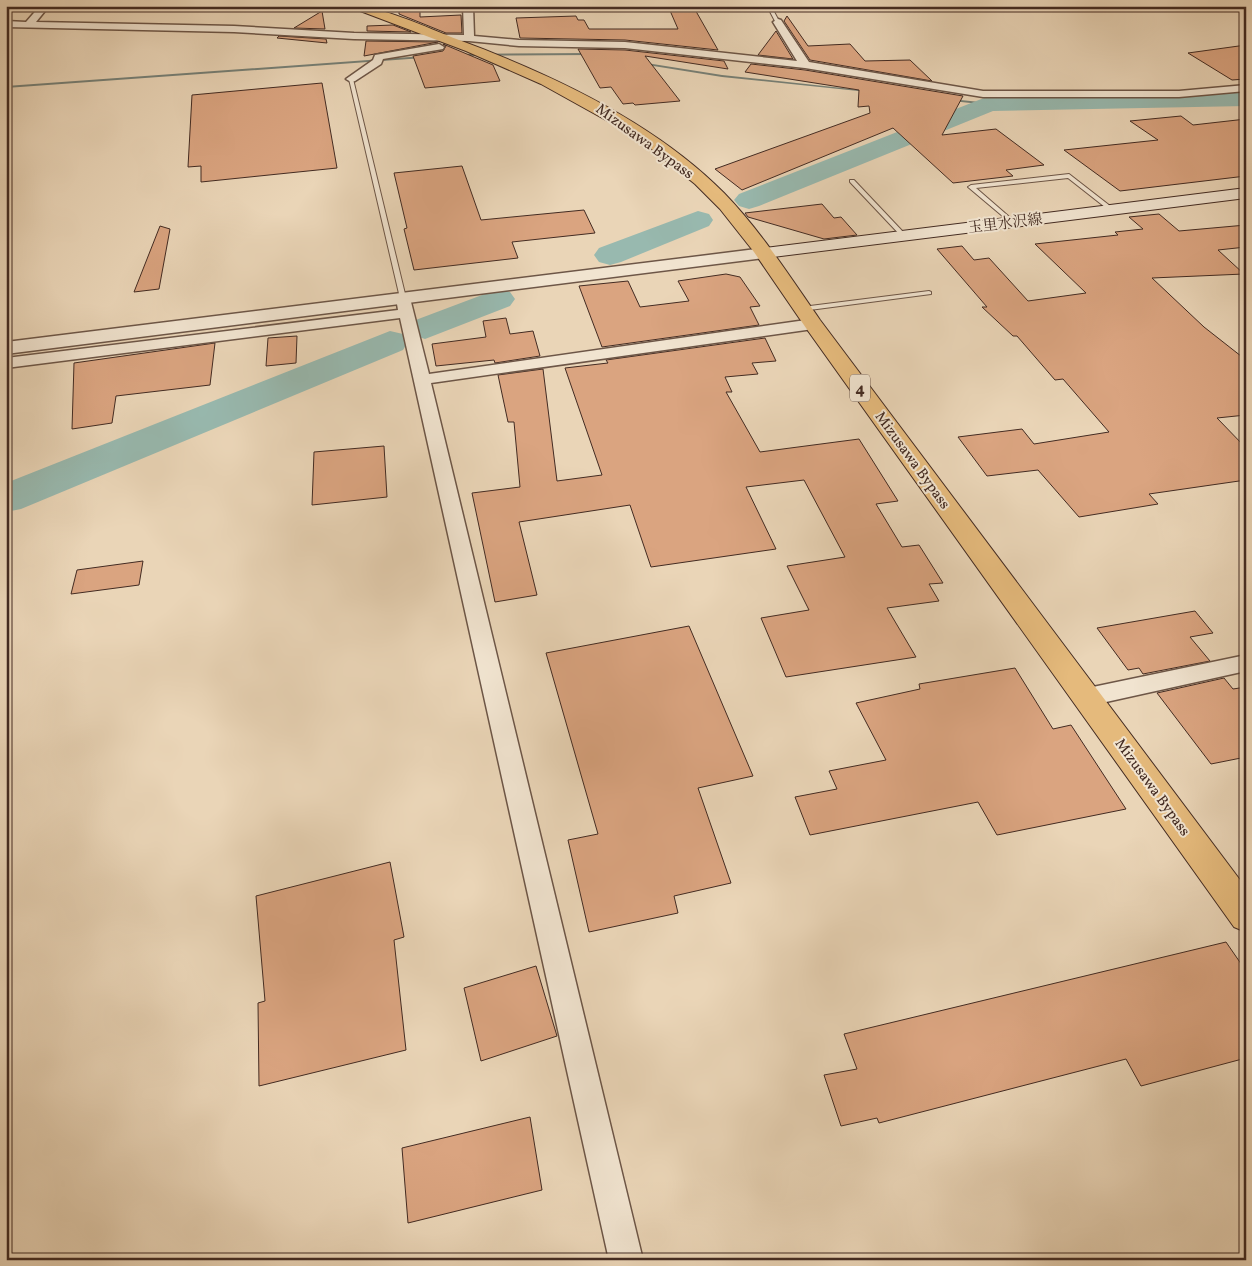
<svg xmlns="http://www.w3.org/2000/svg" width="1252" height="1266" viewBox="0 0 1252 1266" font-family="Vollkorn,'Noto Serif JP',serif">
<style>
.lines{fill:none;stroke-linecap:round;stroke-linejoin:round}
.stream{fill:#768077;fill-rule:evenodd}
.river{fill:#98b9af;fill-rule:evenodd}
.building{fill:#daa480;stroke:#432b22}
.service-casing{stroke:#6d5647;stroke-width:2}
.minor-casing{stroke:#6d5647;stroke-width:3}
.tertiary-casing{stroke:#6d5647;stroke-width:3}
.secondary-casing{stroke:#432b22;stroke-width:2}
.trunk-casing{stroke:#432b22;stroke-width:2}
.service{fill:#f1e4d0;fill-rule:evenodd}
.minor{fill:#f1e4d0;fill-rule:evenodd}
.tertiary{fill:#f1e4d0;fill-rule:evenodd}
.secondary{fill:#f1e4d0;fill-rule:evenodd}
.trunk{fill:#e5ba7c;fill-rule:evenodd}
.labels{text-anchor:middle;stroke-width:4;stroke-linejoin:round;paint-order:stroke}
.far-street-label{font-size:15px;fill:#432b22;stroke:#f1e4d0}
.shield{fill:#f1e4d0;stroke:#776256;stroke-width:1}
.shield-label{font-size:16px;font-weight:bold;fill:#432b22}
</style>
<rect width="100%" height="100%" fill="#ead5b7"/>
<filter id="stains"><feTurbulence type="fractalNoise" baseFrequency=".004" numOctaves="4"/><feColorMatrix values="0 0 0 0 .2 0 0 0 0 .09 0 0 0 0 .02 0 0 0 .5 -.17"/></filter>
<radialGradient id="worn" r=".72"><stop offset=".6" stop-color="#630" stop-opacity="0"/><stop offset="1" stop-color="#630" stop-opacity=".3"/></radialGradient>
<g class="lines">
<!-- stream -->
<path class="stream" d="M591,53l1,2 -135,1 -2,-1 2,-1z
M424,56l-1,2 -417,30v-2z
M640,62l82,13 148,16 -2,1 -146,-15 -81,-13z
M951,99l38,4 2,1 -2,1 -37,-4z"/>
<!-- river -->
<path class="river" d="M1246,91v15l-253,5 -234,95 -10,3 -10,-3 -5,-6 5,-6 250,-98z
M698,211l11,3 4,6 -4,6 -88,36 -11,3 -11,-3 -5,-7 5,-7z
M498,289l12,3 5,7 -5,7 -85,33 -12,-4 -6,-7 6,-7z
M390,331l13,3 5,8 -5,8 -382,159 -15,3v-29z"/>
</g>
<!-- building -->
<path class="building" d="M399,6h21v11l41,-2 1,18h-16l-47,-19z
M668,6h25l25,44 -93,-10 -105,-2 -4,-20 60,-2 2,4h6l5,9h89z
M322,11l3,18 -31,-1z
M787,16l21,30 42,-2 15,17 45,-1 22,21 -122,-21 -26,-39z
M393,25l18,7 -44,-1v-5z
M776,31l17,28 -35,-4z
M279,36l47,3 1,4 -50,-5z
M366,41l72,1 -74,14z
M443,44l50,21 7,16 -75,7 -12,-32 30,-5 3,-5z
M1246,45v34l-14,1 -44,-27z
M578,49l47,1 99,11 4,8 -83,-13 35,45 -45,4 -2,-2 -10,1 -12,-17 -11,1z
M751,64l54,6 158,26 -21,39 54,-6 48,36 -38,5 7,6 -60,7 -60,-55 -151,62 -27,-21 155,-56 -1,-7 -11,1 1,-17 -114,-18z
M322,83l15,85 -136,14v-16l-13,1 4,-72z
M1181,116l12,9 53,-6v57l-126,15 -56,-41 94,-10 -28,-19z
M462,166l19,54 103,-10 11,23 -83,9 6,16 -104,12 -10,-41 3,-1 -13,-55z
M822,204l12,14 7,-1 16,18 -33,4 -76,-22 -3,-4z
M1159,214l20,17 67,-6v22l-28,3 26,24 -92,4 52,49 42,33v55l-29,3 29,30v32l-97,14 9,10 -79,13 -41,-47 -51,6 -29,-39 64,-8 12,15 75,-12 -46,-53 -8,1 -38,-44h-4l-31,-29h5l-50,-58 25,-3 12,14 15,-2 39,43 58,-8 -51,-49 83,-9 -3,-3 28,-3 -14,-12z
M160,226l10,3 -11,60 -25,3z
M726,274l14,3 20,29 -10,1 9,18 -157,22 -23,-61 49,-5 12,26 49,-6 -11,-20z
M506,318l4,16 23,-3 7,25 -45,7 -1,-3 -58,6 -4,-22 54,-7 -3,-16z
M297,336l-1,27 -30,3 2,-28z
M765,338l11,23 -24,2 6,11 -33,3 7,15h-6l34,60 99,-13 39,62 -22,3 26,43 17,-2 24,38 -14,1 10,17 -52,7 29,49 -130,20 -25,-59 48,-8 -22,-44 58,-9 -41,-77 -58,7 30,62 -125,18 -21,-62 -111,17 18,73 -42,7 -23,-109 48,-6 -6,-65h-6l-10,-47 45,-6 14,112 45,-6 -37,-107 43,-5 -2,-3z
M215,343l-5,42 -94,11 -4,27 -40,6 2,-66z
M384,446l3,51 -75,8 2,-53z
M143,561l-4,24 -68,9 6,-24z
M1195,611l18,22 -23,4 20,24 -67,13 -4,-6 -11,2 -31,-42z
M689,626l64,150 -55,12 33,95 -57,13 4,17 -89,19 -21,-92 30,-6 -52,-181z
M1015,668l38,61 18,-4 55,84 -129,26 -19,-33 -168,33 -15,-38 42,-8 -8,-18 57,-11 -30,-57 64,-14 -1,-5z
M1224,678l9,11 13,-2v70l-35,7 -54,-71z
M390,862l14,75 -10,3 12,110 -147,36 -1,-83 7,-2 -9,-105z
M1226,942l20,29v87l-105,28 -15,-27 -247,64 -2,-5 -36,8 -17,-51 33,-6 -13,-35z
M536,966l21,70 -76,25 -17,-73z
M530,1117l12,73 -134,33 -6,-75z"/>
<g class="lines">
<!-- service casing -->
<g class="service-casing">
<path id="service" d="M767,6h4l9,17h-4z
M351,78l2,1 53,219 -3,2 -3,-2 -51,-219z
M1069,174l45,35v2h-4l-42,-33 -92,10 38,33 1,1 -3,2 -44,-37 3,-2z
M850,180h4l52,55v2h-4l-52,-55z
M929,291l2,1v2l-129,17 -4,-2 4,-2z"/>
</g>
<!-- minor casing -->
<g class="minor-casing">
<path id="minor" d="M40,6h9l-13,16 198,4 120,7 110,2 -1,-29h10l1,30 45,4 106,2 172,19 -24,-39 5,-3 3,1 28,42 174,29h196l67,-6v6l-67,6h-196l-178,-29 -180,-20 -106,-2 -50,-5 -115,-2 -120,-7 -228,-5v-6l20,1z
M439,44l5,3 -1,2 -60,10 -2,5 -26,17 -4,1 -5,-3 27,-19 2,-5z
M403,294l7,4 19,76 384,-55 8,5 -8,5 -382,54 212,877h-34l-209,-942 -394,50v-10l392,-48 -2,-12z
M1246,655v16l-158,35 -8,-3 -3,-6 3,-6 8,-3z"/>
</g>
<!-- tertiary casing -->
<g class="tertiary-casing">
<path id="tertiary" d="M765,248l6,1 3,4 -3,4 -765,97v-12z"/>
</g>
<!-- secondary casing -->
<g class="secondary-casing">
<path id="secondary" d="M1246,188v10l-481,60 -6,-1 -3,-4 3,-4 6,-1z"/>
</g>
<!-- trunk casing -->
<g class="trunk-casing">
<path id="trunk" d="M347,6c38,0 77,21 112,34 92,34 195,82 265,153 37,38 66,84 96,127l426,568v44l-12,-5 -428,-599 -52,-76 -34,-43 -25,-25 -46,-37 -36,-23 -72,-40 -75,-33z"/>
</g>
<!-- service -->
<use href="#service" class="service"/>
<!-- minor -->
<use href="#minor" class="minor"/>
<!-- tertiary -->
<use href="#tertiary" class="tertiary"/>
<!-- secondary -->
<use href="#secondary" class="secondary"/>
<!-- trunk -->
<use href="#trunk" class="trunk"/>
</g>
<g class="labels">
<!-- far-street labels -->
<g class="far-street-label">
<text transform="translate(645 141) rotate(36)" y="5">Mizusawa Bypass</text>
<text transform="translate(1005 223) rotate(-7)" y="5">玉里水沢線</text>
<text transform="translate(913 460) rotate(54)" y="5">Mizusawa Bypass</text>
<text transform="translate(1153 787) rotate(54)" y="5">Mizusawa Bypass</text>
</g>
<!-- shield labels -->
<rect class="shield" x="850" y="374.5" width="20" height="27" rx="4"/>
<g class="shield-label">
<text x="860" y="394">4</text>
</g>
</g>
<!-- margin -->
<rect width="1252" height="1266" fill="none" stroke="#ead5b7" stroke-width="25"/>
<rect x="8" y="8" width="1237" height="1251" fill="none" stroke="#432b22" stroke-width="2.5"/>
<rect x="12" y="12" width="1227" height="1241" fill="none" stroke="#432b22"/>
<rect width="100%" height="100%" filter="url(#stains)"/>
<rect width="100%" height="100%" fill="url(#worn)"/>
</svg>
